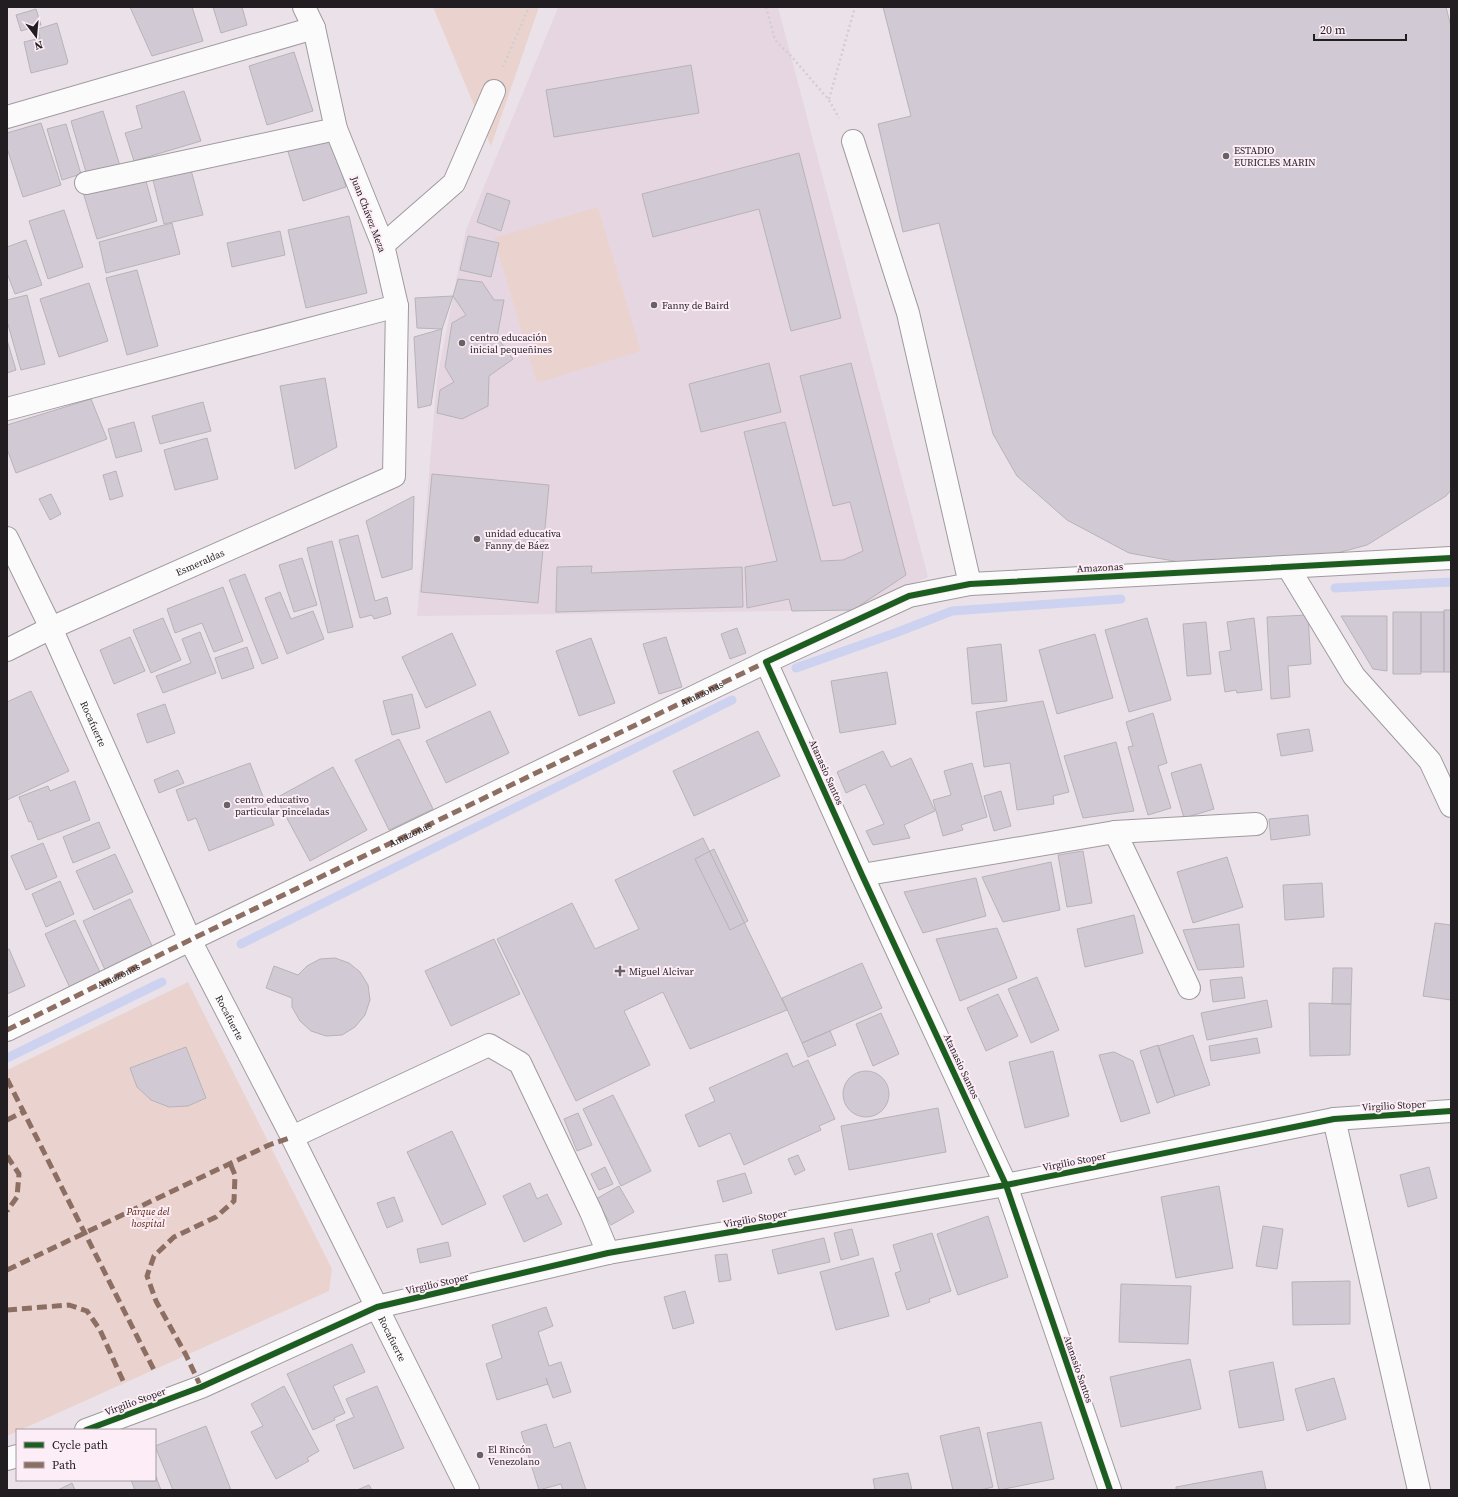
<svg xmlns="http://www.w3.org/2000/svg" width="1458" height="1497" viewBox="0 0 1458 1497" font-family="'Source Serif 4',serif">
<style>
.built{fill:#e6d6e1}
.green{fill:#ead3ce}
.lines{fill:none;stroke-linecap:round;stroke-linejoin:round}
.stream{stroke:#ccd2f0;stroke-width:9}
.building{fill:#d1cad4;stroke:#b7b3b8}
.minor-casing{stroke:#a09a9f;stroke-width:24}
.path{stroke:#d1ced0;stroke-width:2.5;stroke-dasharray:2 3;stroke-linecap:butt}
.minor{stroke:#fcfbfc;stroke-width:22}
.quiet{stroke:#8d6e63;stroke-width:5;stroke-dasharray:10 5;stroke-linecap:butt}
.cycleway-casing{stroke:#fcedf6;stroke-width:8}
.cycleway{stroke:#1b5e20;stroke-width:6}
.poi-dot{fill:#686266;stroke:#fcedf6;stroke-width:1.5}
.labels{text-anchor:middle;stroke-width:4;stroke-linejoin:round;paint-order:stroke}
.poi-label{font-size:10px;fill:#221d20;stroke:#fcedf6;text-anchor:start}
.street-label{font-size:10px;fill:#221d20;stroke:#fcedf6}
.park-label{font-size:10px;font-style:italic;fill:#5d260d;stroke:#fcedf6}
</style>
<rect width="100%" height="100%" fill="#eae2e8"/>
<!-- built -->
<path class="built" d="M579,7h199l150,570 -75,33 -436,6 20,-237 29,-149 92,-222z"/>
<!-- green -->
<path class="green" d="M433,7h106l-48,139z
M598,207l43,144 -104,32 -43,-145z
M188,982l144,287 -3,22 -322,145v-366z"/>
<g class="lines">
<!-- stream -->
<path class="stream" d="M1335,588l116,-6
M796,668l102,-36 54,-21 169,-12
M241,944l491,-244
M7,1058l155,-76"/>
</g>
<!-- building -->
<path class="building" d="M130,7h62l11,34 -51,15z
M213,7h29l5,18 -26,8z
M883,7h563l5,20v463l-5,6 -79,49 -60,16 -128,1 -50,-9 -62,-33 -50,-44 -24,-42 -54,-211 -36,9 -25,-108 33,-8z
M36,9l5,16 -20,6 -5,-16z
M57,23l11,39 -1,1v1l-36,9 -7,-31 16,-4 -2,-9z
M294,52l19,59 -46,14 -18,-59z
M691,65l8,48 -145,24 -8,-47z
M184,91l17,50 -67,20 -9,-28 17,-5 -6,-22z
M103,111l18,58 -33,10 -17,-58z
M41,123l20,62 -38,12 -16,-49v-15z
M66,124l15,50 -19,6 -15,-51z
M329,132l17,55 -43,14 -17,-56z
M799,153l42,165 -50,13 -32,-122 -106,28 -11,-43z
M191,170l12,45 -39,9 -11,-44z
M144,174l13,47 -60,18 -14,-47z
M487,193l23,8 -9,30 -24,-9z
M64,210l19,57 -35,12 -19,-58z
M349,216l18,77 -61,15 -18,-78z
M172,223l8,31 -74,19 -7,-31z
M280,231l5,24 -53,12 -5,-24z
M468,236l31,7 -8,34 -31,-7z
M26,240l16,45 -27,9 -8,-21v-26z
M137,270l21,76 -31,9 -21,-77z
M458,279l24,3 12,18h10l-7,37 16,22 -24,17 -1,30 -26,13 -25,-6 3,-23 14,-8 -9,-15 7,-44 14,-8 -13,-19z
M89,283l19,58 -49,16 -19,-58z
M27,295l18,69 -24,6 -14,-49v-21z
M453,296l-11,33 -25,-1 -2,-30z
M442,329l-11,76 -13,3 -4,-71z
M7,340l9,30 -9,3z
M769,363l12,49 -80,20 -12,-48z
M851,363l55,212 -53,35 -61,1 -3,-12 -42,9 -2,-41 32,-6 -33,-129 41,-10 36,139 22,-1 20,-9 -13,-49 -17,4 -33,-130z
M325,378l12,69 -42,22 -15,-83z
M91,399l16,40 -91,34 -9,-24v-24z
M203,402l8,29 -51,13 -8,-28z
M134,422l8,29 -26,7 -8,-29z
M207,438l11,41 -43,11 -11,-40z
M116,471l7,25 -13,4 -7,-25z
M432,474l117,11 -11,118 -117,-11z
M51,494l10,20 -11,6 -11,-21z
M414,496l-2,73 -30,9 -16,-57z
M358,535l17,66 12,-4 4,17 -17,5 -2,-4 -12,3 -21,-78z
M332,541l21,86 -25,6 -21,-85z
M302,558l15,47 -23,7 -15,-47z
M592,566l-1,7 151,-6 1,40 -187,5 1,-45z
M245,574l33,84 -16,6 -33,-84z
M223,587l20,54 -29,11 -12,-29 -27,10 -8,-24z
M280,592l11,27 22,-8 11,28 -37,15 -22,-56z
M1444,610h7v62h-7z
M1393,612h28v62h-28z
M1421,612h23v60h-23z
M1308,615l3,49 -23,2 2,31 -19,2 -4,-82z
M1341,616h46v55l-14,-2z
M163,618l18,42 -30,13 -18,-43z
M1147,618l24,82 -42,12 -24,-82z
M1254,618l8,72 -25,3 -1,-3 -11,2 -6,-40 12,-2 -4,-28z
M1206,622l5,52 -24,2 -4,-52z
M737,628l9,25 -16,6 -9,-25z
M200,632l16,41 -53,20 -7,-17 35,-13 -9,-24z
M452,633l24,52 -50,23 -24,-51z
M1095,634l18,64 -56,16 -18,-64z
M130,637l15,34 -31,13 -14,-34z
M666,637l16,50 -23,7 -16,-50z
M591,638l24,65 -36,13 -23,-65z
M1001,644l6,57 -35,3 -5,-56z
M247,647l7,21 -32,11 -7,-21z
M887,672l9,52 -56,9 -9,-52z
M31,691l38,80 -62,29v-98z
M412,694l8,34 -28,7 -9,-34z
M1043,701l26,91 -16,4 1,8 -37,6 -7,-47 -26,4 -8,-55z
M165,704l10,29 -28,10 -10,-29z
M490,711l19,42 -63,30 -20,-42z
M1153,713l14,50 -9,3 13,42 -23,7 -20,-68 5,-1 -7,-24z
M1309,729l4,22 -32,5 -4,-22z
M758,731l22,45 -86,40 -21,-45z
M399,739l34,70 -44,21 -34,-70z
M1116,742l18,69 -51,7 -19,-62z
M883,751l8,16 20,-9 24,53 -31,14 6,13 -37,7 -7,-14 18,-7 -19,-40 -19,9 -9,-21z
M250,763l24,62 -65,26 -13,-33 -8,3 -12,-31z
M972,763l15,54 -26,8 2,5 -20,6 -10,-36 18,-5 -7,-24z
M1201,764l13,45 -30,9 -13,-45z
M333,767l34,63 -57,31 -34,-63z
M178,770l6,13 -25,10 -5,-13z
M75,781l15,39 -52,20 -7,-19 -2,1 -10,-25 29,-11 2,5z
M1001,791l10,35 -17,5 -10,-35z
M1308,815l2,20 -39,5 -2,-21z
M99,822l11,26 -37,15 -10,-26z
M703,838l84,172 -97,39 -27,-57 -39,19 26,54 -74,36 -79,-162 75,-36 23,46 44,-20 -24,-49z
M43,843l14,34 -31,13 -15,-34z
M714,849l34,72 -18,9 -35,-71z
M1083,851l9,52 -25,4 -9,-52z
M115,854l18,38 -39,18 -18,-39z
M1227,857l16,50 -50,16 -16,-51z
M1051,862l9,48 -57,12 -21,-45z
M976,878l10,38 -63,17 -19,-41z
M60,881l14,33 -28,13 -14,-33z
M1322,883l2,34 -39,3 -2,-35z
M130,899l24,51 -48,22 -23,-51z
M1134,915l9,38 -58,14 -8,-38z
M75,920l26,54 -31,14 -25,-54z
M1435,923l16,2v75l-28,-4z
M1239,924l5,43 -46,3 -15,-40z
M997,928l20,50 -57,23 -24,-62z
M494,939l26,55 -69,32 -26,-55z
M9,949l16,37 -18,8v-44z
M335,958l14,5 11,9 8,13 2,15 -5,15 -10,12 -13,8 -16,1 -15,-5 -11,-10 -8,-14v-9l-26,-10 8,-22 24,9 9,-9 13,-7z
M862,963l20,45 -80,35 -20,-45z
M1333,968h19l-1,36h-19z
M1037,977l22,53 -28,13 -23,-54z
M1242,977l3,21 -32,4 -3,-22z
M998,994l20,42 -32,15 -19,-43z
M1267,1000l5,27 -65,13 -6,-27z
M1309,1003l42,1 -1,51 -40,1z
M881,1013l18,41 -26,12 -17,-42z
M830,1031l6,14 -28,12 -6,-14z
M1193,1035l17,50 -35,11 -17,-50z
M1257,1038l3,15 -49,8 -2,-15z
M1158,1045l17,51 -18,7 -17,-52z
M186,1047l20,51 -18,8 -19,1 -18,-7 -14,-13 -7,-19z
M1053,1051l16,65 -44,12 -16,-66z
M1114,1052l19,9 17,52 -29,9 -22,-67z
M787,1053l6,14 15,-7 27,59 -16,7 2,4 -77,35 -14,-32 -31,14 -14,-32 30,-14 -6,-13z
M843 1094a23 23 0 1 1 46 0a23 23 0 1 1-46 0Z
M613,1095l38,76 -30,15 -38,-77z
M938,1108l8,44 -97,18 -8,-44z
M578,1113l14,32 -15,6 -13,-32z
M452,1131l34,73 -44,21 -35,-73z
M798,1155l7,15 -10,5 -7,-16z
M605,1167l8,17 -14,6 -8,-16z
M1429,1167l8,31 -29,9 -8,-32z
M745,1173l7,20 -29,9 -6,-21z
M530,1183l7,16 10,-5 15,30 -38,18 -21,-46z
M619,1186l15,26 -23,13 -15,-26z
M1219,1186l14,82 -57,10 -15,-81z
M394,1197l9,24 -16,7 -10,-25z
M988,1216l20,61 -50,18 -21,-61z
M1263,1226l20,3 -6,40 -21,-3z
M852,1229l7,26 -18,5 -7,-27z
M932,1233l19,58 -22,8 1,3 -23,8 -12,-37 6,-2 -8,-26z
M824,1238l6,24 -52,12 -6,-24z
M448,1242l3,14 -31,7 -3,-14z
M727,1254l4,26 -12,2 -4,-27z
M873,1258l16,58 -53,14 -16,-58z
M1350,1281v43l-57,1 -1,-43z
M1121,1284l70,2 -3,58 -69,-2z
M685,1291l9,32 -21,6 -9,-32z
M546,1307l7,19 -15,6 11,34 12,-4 10,30 -18,6 -7,-20 2,6 -51,16 -11,-36 16,-6 -10,-33z
M352,1344l13,28 -32,14 12,27 -11,5 1,2 -22,10 -26,-56z
M1190,1359l11,50 -80,18 -11,-50z
M1273,1362l11,58 -45,8 -10,-57z
M1334,1378l12,41 -39,12 -12,-42z
M284,1386l35,65 -12,7 2,3 -33,18 -25,-47 12,-6 -12,-22z
M377,1386l27,62 -50,21 -18,-44 18,-8 -8,-18z
M1041,1422l13,57 -55,11 -12,-57z
M546,1424l8,24 16,-6 16,48h-23l-2,-6 -22,6 -18,-58z
M206,1426l25,64h-58l-18,-44z
M979,1427l14,60 -13,3h-27l-13,-54z
M1262,1471l4,19h-90v-3z
M908,1473l4,17h-37l-2,-11z
M155,1474l6,16h-26l-4,-10h24z
M72,1483l3,7h-17z
M369,1485l3,5h-15z"/>
<g class="lines">
<!-- minor casing -->
<g class="minor-casing">
<g id="minor">
<path d="M7,117l307,-89"/>
<path d="M853,141l55,172 62,271"/>
<path d="M86,183l250,-54"/>
<path d="M383,245l71,-62 40,-92"/>
<path d="M7,409l390,-103"/>
<path id="s1" d="M7,538l44,90 139,312 102,197 176,353"/>
<path d="M1288,567l66,109 76,85 21,45"/>
<path id="s2" d="M7,650l44,-22 343,-152 3,-170 -14,-61 -47,-116 -22,-101 -10,-21"/>
<path d="M766,662l96,213 144,310 104,305"/>
<path d="M1115,832l74,156"/>
<path d="M862,875l253,-43 141,-8"/>
<path id="s3" d="M7,1030l183,-90 576,-278 143,-66 61,-12 481,-26"/>
<path d="M1334,1119l85,371"/>
<path d="M292,1137l197,-92 31,18 71,149 17,41"/>
<path d="M86,1430l115,-43 176,-80 231,-54 398,-68 328,-66 117,-8"/>
<path d="M7,1459l10,-3"/>
</g>
</g>
<!-- path -->
<path class="path" d="M766,7l9,33 16,16 38,44 10,18
M503,67l26,-60
M829,99l26,-92"/>
<!-- minor -->
<use href="#minor" class="minor"/>
<!-- quiet -->
<path class="quiet" d="M7,1030l183,-90 576,-278
M7,1079l147,291
M7,1120l16,-8
M7,1156l12,18 -2,23 -10,14
M7,1270l262,-125 23,-8
M7,1310l62,-5 18,6 13,19 24,53
M201,1387l-15,-32 -30,-54 -9,-25 7,-20 20,-19 42,-20 18,-16 1,-26 -5,-12"/>
<!-- cycleway casing -->
<g class="cycleway-casing">
<path id="cycleway" d="M86,1430l115,-43 176,-80 231,-54 398,-68 328,-66 117,-8
M1110,1490l-104,-305 -144,-310 -96,-213 143,-66 61,-12 481,-26"/>
</g>
<!-- cycleway -->
<use href="#cycleway" class="cycleway"/>
</g>
<!-- markers -->
<g class="poi-dot">
<circle cx="1226" cy="156" r="4"/>
<circle cx="654" cy="305" r="4"/>
<circle cx="462" cy="343" r="4"/>
<circle cx="477" cy="539" r="4"/>
<circle cx="227" cy="805" r="4"/>
<path d="M618 965h4v4h4v4h-4v4h-4v-4h-4v-4h4z"/>
<circle cx="480" cy="1455" r="4"/>
</g>
<g class="labels">
<!-- poi labels -->
<g class="poi-label">
<text x="1234" y="154">ESTADIO<tspan x="1234" dy="12">EURICLES MARIN</tspan></text>
<text x="662" y="309">Fanny de Baird</text>
<text x="470" y="341">centro educación<tspan x="470" dy="12">inicial pequeñines</tspan></text>
<text x="485" y="537">unidad educativa<tspan x="485" dy="12">Fanny de Báez</tspan></text>
<text x="235" y="803">centro educativo<tspan x="235" dy="12">particular pinceladas</tspan></text>
<text x="629" y="975">Miguel Alcivar</text>
<text x="488" y="1453">El Rincón<tspan x="488" dy="12">Venezolano</tspan></text>
</g>
<!-- street labels -->
<g class="street-label">
<text transform="translate(369 214) rotate(69)" y="4">Juan Chávez Meza</text>
<text dy="4" stroke="none"><textPath href="#s2" startOffset="212">Esmeraldas</textPath></text>
<text transform="translate(1100 567) rotate(-3)" y="4">Amazonas</text>
<text dy="4" stroke="none"><textPath href="#s3" startOffset="772">Amazonas</textPath></text>
<text dy="4" stroke="none"><textPath href="#s1" startOffset="205">Rocafuerte</textPath></text>
<text transform="translate(827 772) rotate(66)" y="4">Atanasio Santos</text>
<text dy="4" stroke="none"><textPath href="#s3" startOffset="448">Amazonas</textPath></text>
<text dy="4" stroke="none"><textPath href="#s3" startOffset="124">Amazonas</textPath></text>
<text dy="4" stroke="none"><textPath href="#s1" startOffset="529">Rocafuerte</textPath></text>
<text transform="translate(962 1066) rotate(65)" y="4">Atanasio Santos</text>
<text transform="translate(1394 1105) rotate(-3)" y="4">Virgilio Stoper</text>
<text transform="translate(1074 1161) rotate(-11)" y="4">Virgilio Stoper</text>
<text transform="translate(755 1218) rotate(-10)" y="4">Virgilio Stoper</text>
<text transform="translate(437 1283) rotate(-13)" y="4">Virgilio Stoper</text>
<text dy="4" stroke="none"><textPath href="#s1" startOffset="889">Rocafuerte</textPath></text>
<text transform="translate(1079 1369) rotate(71)" y="4">Atanasio Santos</text>
<text transform="translate(135 1401) rotate(-20)" y="4">Virgilio Stoper</text>
</g>
<!-- park labels -->
<g class="park-label">
<text x="148" y="1215">Parque del<tspan x="148" dy="12">hospital</tspan></text>
</g>
</g>
<!-- border -->
<rect width="1458" height="1497" fill="none" stroke="#221d20" stroke-width="16"/>
<!-- legend -->
<rect x="16" y="1429" width="140" height="52" fill="#fcedf6" stroke="#a59aa0"/>
<rect x="24" y="1442" width="20" height="6" fill="#1b5e20" stroke="#a59aa0"/>
<text x="52" y="1449" font-size="12" fill="#221d20">Cycle path</text>
<rect x="24" y="1462" width="20" height="6" fill="#8d6e63" stroke="#a59aa0"/>
<text x="52" y="1469" font-size="12" fill="#221d20">Path</text>
<!-- north arrow -->
<g transform="translate(36 36) rotate(164)" stroke="#fcedf6" stroke-width="3" paint-order="stroke">
<path d="M0-3L7 15L0 10L-7 15Z" fill="#221d20"/>
<text y="-6" font-size="11" font-weight="bold" text-anchor="middle" fill="#221d20">N</text>
</g>
<!-- scale -->
<path d="M1314 34v6h92v-6" fill="none" stroke="#221d20" stroke-width="2"/>
<text x="1320" y="34" font-size="12" fill="#221d20" stroke="#fcedf6" stroke-width="3" paint-order="stroke">20 m</text>
</svg>
